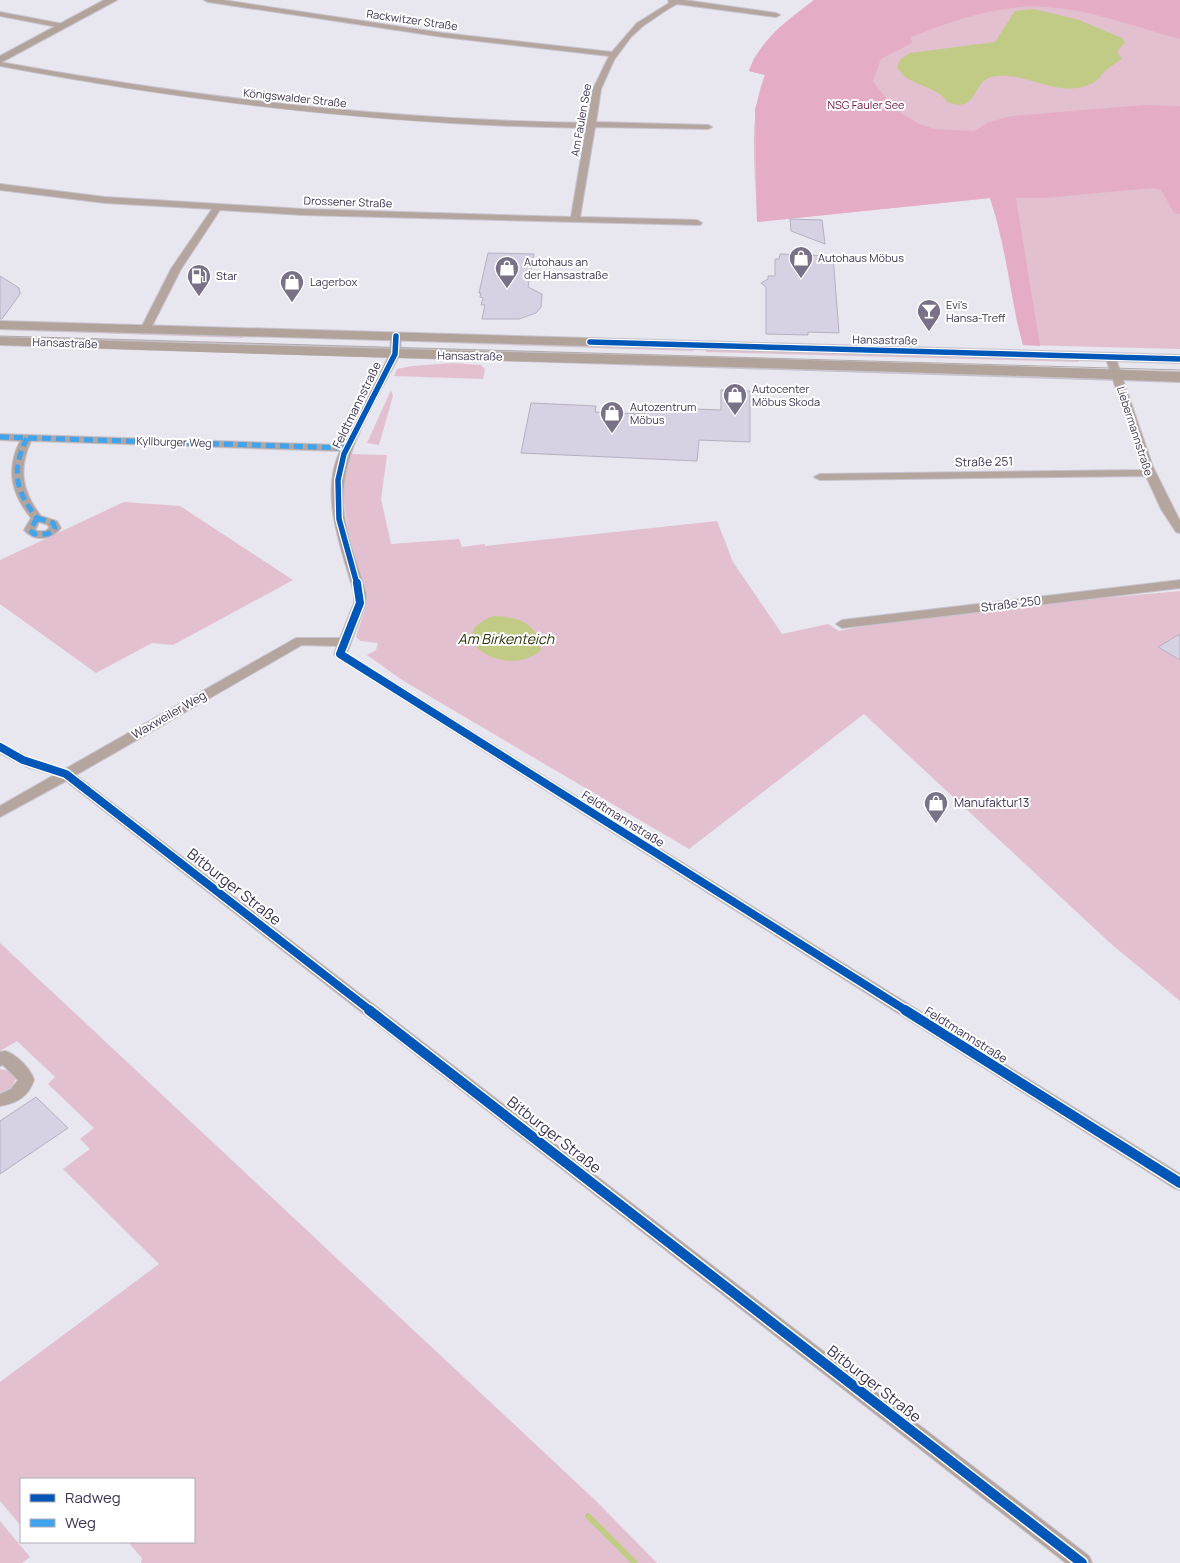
<svg xmlns="http://www.w3.org/2000/svg" width="1180" height="1563" viewBox="0 0 1180 1563" font-family="Manrope,sans-serif">
<style>
.green{fill:#e3c0cf}
.forest{fill:#e5adc5}
.water{fill:#c1cb85}
.lines{fill:none;stroke-linecap:round;stroke-linejoin:round}
.stream{stroke:#c1cb85;stroke-width:6}
.building{fill:#d6d2e4;stroke:#b5b0c1}
.street-casing{stroke:#c6c3ce;stroke-width:2}
.secondary-casing{stroke:#c6c3ce;stroke-width:2}
.street{fill:#b4a59e;fill-rule:evenodd}
.secondary{fill:#b1a29a;fill-rule:evenodd}
.tram{stroke:#b2aaa8;stroke-width:1}
.quiet{stroke:#3fa3ed;stroke-width:5;stroke-dasharray:9 5;stroke-linecap:butt}
.cycleway-far2-casing{stroke:#fff;stroke-width:8}
.cycleway-far1-casing{stroke:#fff;stroke-width:11}
.cycleway-casing{stroke:#fff;stroke-width:13}
.cycleway-far2{stroke:#0057b8;stroke-width:5.5}
.cycleway-far1{stroke:#0057b8;stroke-width:8}
.cycleway{stroke:#0057b8;stroke-width:10}
.labels{text-anchor:middle;stroke-width:4;stroke-linejoin:round;paint-order:stroke}
.far-street-label{font-size:11px;fill:#3b3250;stroke:#fff}
.far-park-label{font-size:11px;fill:#6f1640;stroke:#fff}
.far-poi-label{font-size:11px;fill:#3b3250;stroke:#fff;text-anchor:start}
.street-label{font-size:12px;fill:#3b3250;stroke:#fff}
.poi-label{font-size:12px;fill:#3b3250;stroke:#fff;text-anchor:start}
.water-label{font-size:14px;font-style:italic;fill:#282e01;stroke:#fff}
.near-street-label{font-size:15px;fill:#3b3250;stroke:#fff}
</style>
<rect width="100%" height="100%" fill="#e8e6ee"/>
<!-- green -->
<path class="green" d="M814,0h366v349l-157,-4 -7,-27 -13,-77 -13,-43 -233,24c-1,-46 -10,-104 8,-147l-16,-4 5,-13z
M0,329l244,7 -1,2 -243,-8z
M438,343l256,6 -1,2z
M706,349l371,10 2,3 -373,-10z
M453,363l28,2 4,4 -2,10 -89,-3 3,-7 15,-3z
M391,390l2,6 -14,49 -12,-2z
M348,454l39,1 -6,44 10,45 68,-5 3,8 23,-3v2l232,-25 16,41 49,72 46,-10 11,7 28,-6 138,-18 175,-16v410l-70,-58 -246,-229 -175,135 -287,-169 -35,-25 9,-5 2,-7 -17,-2 -5,-4 11,-35 -19,-72 -4,-28 -1,-18z
M124,502l56,4 113,74 -120,65 -21,-2 -56,30 -96,-69v-44z
M0,943l596,558 61,62h-516l1,-5 -14,-16h66v-63h-173v47l-21,-25v-119l159,-118 -96,-95 27,-20 -10,-10 14,-11 -46,-44 7,-7 -38,-36 -17,10z
M0,1069l10,2 6,7 -4,9 -12,6z
M0,1521l30,36 -8,6h-22z"/>
<!-- forest -->
<path class="forest" d="M814,0h366v39c-49,-13 -107,-36 -158,-32 -38,3 -75,16 -111,30l1,6 -31,16 -8,22 21,28 25,15 16,5 39,2 15,-9 23,-6 131,-11 37,1v108l-6,-1 -13,-23 -7,-2 -111,10h-27l24,148 -17,-1c-13,-49 -17,-99 -33,-147l-233,24 -2,-113 10,-34 -16,-4c11,-32 39,-51 65,-71z"/>
<!-- water -->
<path class="water" d="M1034,9l45,11 43,18 3,4 -8,10 5,7c-5,3 -11,7 -16,11 -4,4 -8,10 -13,13 -35,18 -68,-14 -102,-6 -19,5 -13,37 -44,25 -10,-18 -42,-15 -50,-36l4,-7 9,-6 85,-11 20,-31z
M494,616c24,1 44,7 47,34 -36,32 -104,-15 -47,-34z"/>
<g class="lines">
<!-- stream -->
<path class="stream" d="M588,1516l47,47"/>
</g>
<!-- building -->
<path class="building" d="M790,219l32,1 3,24 -34,-13z
M488,253l46,1 -6,33 14,7 -1,13 -5,6 -17,6h-37l3,-14h-4l2,-7 -3,-1 1,-4h-2z
M780,254l53,2 6,77 -31,-1v3l-42,-1v-47l-5,-4 7,-4v-3h7v-17h4z
M0,276l19,12 1,6 -18,25h-2z
M721,390l29,1v51l-51,-2 -2,21 -176,-8 10,-50 65,3 -1,6 50,2 1,-7 75,3z
M1180,634v26l-22,-13z
M36,1097l32,31 -68,46v-53z"/>
<g class="lines">
<!-- street casing -->
<g class="street-casing">
<path id="street" d="M204,0h19l220,33 169,19 25,-29 32,-20 -1,-3h16l92,13 4,2 -4,2 -99,-13 -9,5 -25,17 -12,11 -17,23 -13,29 -5,33 112,3 4,2 -4,2 -113,-2 -15,90 117,3 5,3 -2,2 -398,-10 -82,-5 -39,59 -31,61 -5,3 -5,-3 31,-61 41,-60 -107,-6 -105,-13v-6l105,13 197,12 269,8 15,-89c-199,-3 -390,-25 -586,-62v-4c196,36 387,58 587,61l6,-34 16,-33 -166,-19 -235,-35z
M0,12l63,12 4,2 -4,2 -63,-12z
M396,333l5,3 -1,18c-26,51 -66,106 -55,166 4,24 14,49 21,73v10l-19,50 833,521v16l-6,-2 -838,-531 -2,-3 3,-8 -35,-1 -226,130 1013,781 3,7h-26l-1000,-782 -66,36v-11l54,-31 -27,-8 -24,-12 -3,-2v-10l28,14 37,12 231,-131h44l14,-35v-10c-12,-44 -35,-97 -14,-142l-309,-10c-13,28 -9,51 10,75l16,5 4,7c-9,12 -27,14 -37,2l7,-12c-20,-25 -25,-48 -11,-77l-20,-1v-6l343,11 47,-91 1,-18zM39,522l9,3 1,3 -4,3h-8l-1,-2z
M1110,353l5,3 38,111 27,54v12l-4,-1 -15,-23 -15,-33 -326,4 -6,-3 6,-3 323,-4 -38,-114z
M1180,580v8l-338,40 -6,-4 6,-4z
M5,1051c11,3 26,18 29,29 -6,17 -17,23 -34,26v-12l11,-5 7,-9 -15,-15 -3,1v-14z"/>
</g>
<!-- secondary casing -->
<g class="secondary-casing">
<path id="secondary" d="M104,0h13l-117,63v-7z
M0,321l1180,34v8l-1180,-34z
M0,337c393,14 787,20 1180,35v10c-393,-16 -787,-22 -1180,-37z"/>
</g>
<!-- street -->
<use href="#street" class="street"/>
<!-- secondary -->
<use href="#secondary" class="secondary"/>
<!-- tram -->
<path class="tram" d="M0,336l1180,34"/>
<!-- quiet -->
<path class="quiet" d="M0,437l348,11
M27,438c-16,33 -12,52 10,80
M37,518l16,5 2,5 -7,6h-14l-4,-4z"/>
<!-- cycleway-far2 casing -->
<g class="cycleway-far2-casing">
<path id="cycleway-far2" d="M590,342l590,17
M357,584l-18,-65 -1,-39 6,-26 51,-100 1,-18"/>
</g>
<!-- cycleway-far1 casing -->
<g class="cycleway-far1-casing">
<path id="cycleway-far1" d="M357,583l3,20 -20,51 567,357
M0,747l23,13 43,14 305,237"/>
</g>
<!-- cycleway casing -->
<g class="cycleway-casing">
<path id="cycleway" d="M369,1010l713,553
M905,1010l275,173"/>
</g>
<!-- cycleway-far2 -->
<use href="#cycleway-far2" class="cycleway-far2"/>
<!-- cycleway-far1 -->
<use href="#cycleway-far1" class="cycleway-far1"/>
<!-- cycleway -->
<use href="#cycleway" class="cycleway"/>
</g>
<!-- icons -->
<defs>
<g id="shop-pin" transform="scale(1.25)"><path d="M0 17L-7.5 6A9.5 9.5 0 1 1 7.5 6Z" fill="#787187" stroke="#fff"/><path d="M-5-2.5h2.3a2.7 3.5 0 0 1 5.4 0H5L5.5 6h-11ZM-1.5-2.5h3a1.5 2.3 0 0 0-3 0Z" fill="#fff"/></g>
<g id="fuel-pin" transform="scale(1.25)"><path d="M0 17L-7.5 6A9.5 9.5 0 1 1 7.5 6Z" fill="#787187" stroke="#fff"/><path d="M-5.5-6h7V0h2V4h1.3V-2.5L3-4.5l.8-.8L6-3V5H2.5V1h-1V6h-7ZM-4.2-4.7v3.2H.2V-4.7Z" fill="#fff"/></g>
<g id="bar-pin" transform="scale(1.25)"><path d="M0 17L-7.5 6A9.5 9.5 0 1 1 7.5 6Z" fill="#787187" stroke="#fff"/><path d="M-6-5H6L.8 .8V4.5H3.5V6h-7V4.5H-.8V.8Z" fill="#fff"/></g>
</defs>
<g fill-rule="evenodd">
<use href="#shop-pin" x="801" y="258"/>
<use href="#shop-pin" x="507" y="268"/>
<use href="#fuel-pin" x="199" y="276"/>
<use href="#shop-pin" x="292" y="282"/>
<use href="#bar-pin" x="929" y="311"/>
<use href="#shop-pin" x="735" y="395"/>
<use href="#shop-pin" x="612" y="413"/>
<use href="#shop-pin" x="936" y="803"/>
</g>
<g class="labels">
<!-- far-street labels -->
<g class="far-street-label">
<text transform="translate(412 20) rotate(8)" y="4">Rackwitzer Straße</text>
<text transform="translate(295 98) rotate(6)" y="4">Königswalder Straße</text>
<text transform="translate(581 120) rotate(-80)" y="4">Am Faulen See</text>
<text transform="translate(348 202) rotate(2)" y="4">Drossener Straße</text>
<text transform="translate(885 340) rotate(1)" y="4">Hansastraße</text>
<text transform="translate(65 343) rotate(2)" y="4">Hansastraße</text>
<text transform="translate(470 356) rotate(1)" y="4">Hansastraße</text>
<text transform="translate(1135 431) rotate(72)" y="4">Liebermannstraße</text>
<text transform="translate(174 442) rotate(2)" y="4">Kyllburger Weg</text>
</g>
<!-- far-park labels -->
<g class="far-park-label">
<text x="866" y="109">NSG Fauler See</text>
</g>
<!-- far-poi labels -->
<g class="far-poi-label">
<text x="818" y="262">Autohaus Möbus</text>
<text x="524" y="266">Autohaus an<tspan x="524" dy="13">der Hansastraße</tspan></text>
<text x="216" y="280">Star</text>
<text x="310" y="286">Lagerbox</text>
<text x="946" y="309">Evi's<tspan x="946" dy="13">Hansa-Treff</tspan></text>
<text x="752" y="393">Autocenter<tspan x="752" dy="13">Möbus Skoda</tspan></text>
<text x="630" y="411">Autozentrum<tspan x="630" dy="13">Möbus</tspan></text>
</g>
<!-- street labels -->
<g class="street-label">
<text transform="translate(357 405) rotate(-64)" y="4">Feldtmannstraße</text>
<text transform="translate(984 462) rotate(-1)" y="4">Straße 251</text>
<text transform="translate(1011 604) rotate(-7)" y="4">Straße 250</text>
<text transform="translate(169 715) rotate(-30)" y="4">Waxweiler Weg</text>
<text transform="translate(623 819) rotate(32)" y="4">Feldtmannstraße</text>
<text transform="translate(966 1035) rotate(32)" y="4">Feldtmannstraße</text>
</g>
<!-- poi labels -->
<g class="poi-label">
<text x="954" y="807">Manufaktur13</text>
</g>
<!-- water labels -->
<g class="water-label">
<text x="506" y="644">Am Birkenteich</text>
</g>
<!-- near-street labels -->
<g class="near-street-label">
<text transform="translate(234 887) rotate(38)" y="5">Bitburger Straße</text>
<text transform="translate(554 1135) rotate(38)" y="5">Bitburger Straße</text>
<text transform="translate(874 1384) rotate(38)" y="5">Bitburger Straße</text>
</g>
</g>
<!-- legend -->
<rect x="20" y="1478" width="175" height="65" fill="#ffffff" stroke="#b1adb9"/>
<rect x="30" y="1494" width="25" height="8" fill="#0057b8" stroke="#b1adb9"/>
<text x="65" y="1503" font-size="15" fill="#3b3250">Radweg</text>
<rect x="30" y="1519" width="25" height="8" fill="#3fa3ed" stroke="#b1adb9"/>
<text x="65" y="1528" font-size="15" fill="#3b3250">Weg</text>
</svg>
